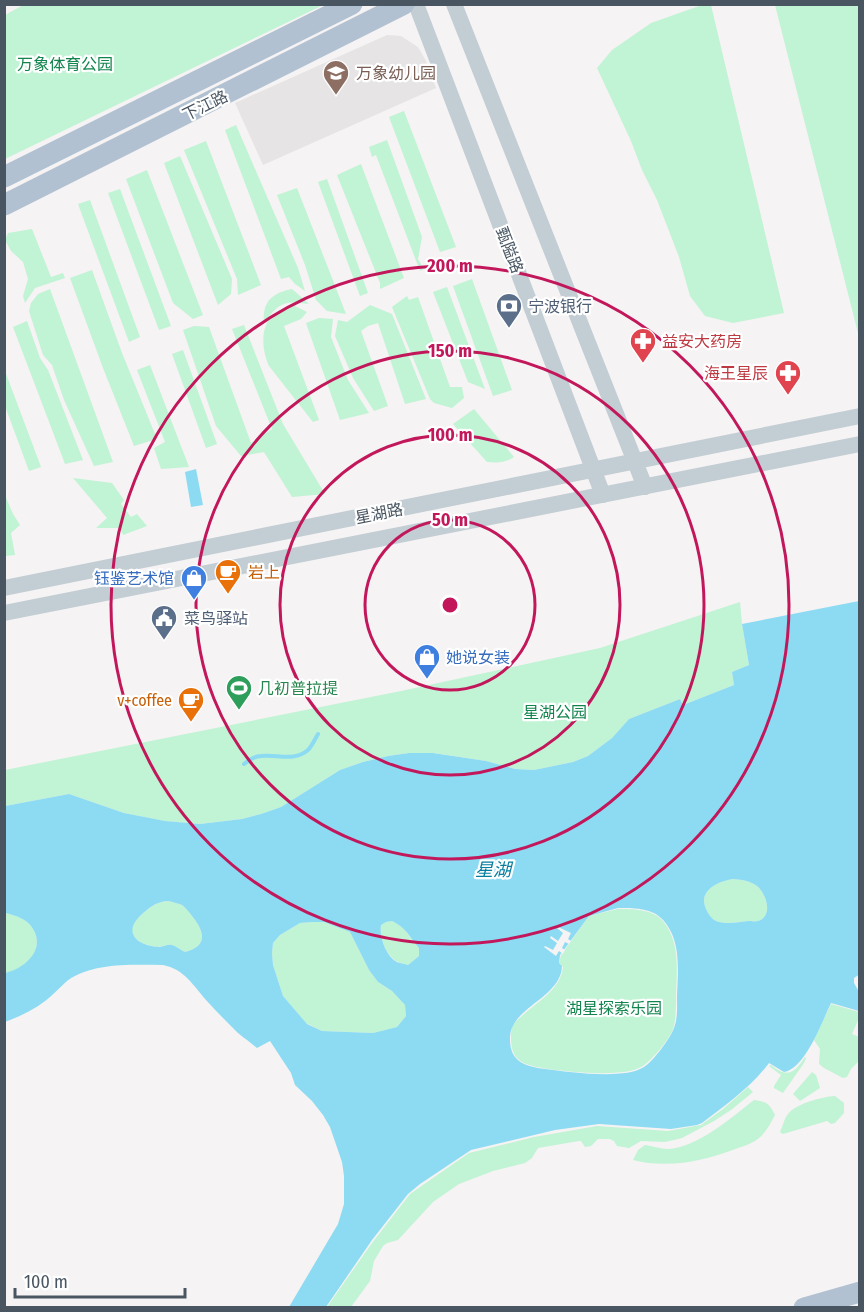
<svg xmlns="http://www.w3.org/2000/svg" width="864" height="1312" viewBox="0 0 864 1312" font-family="'Fira Sans Condensed','Noto Sans SC',sans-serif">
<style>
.education{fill:#e6e4e5}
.green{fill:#c1f3d5}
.water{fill:#8cdbf2;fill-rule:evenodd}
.pier{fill:#f5f3f3}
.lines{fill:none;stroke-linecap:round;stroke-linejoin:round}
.stream{stroke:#8cdbf2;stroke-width:4}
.minor{stroke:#c3cdd4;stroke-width:16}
.major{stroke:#b1c1d2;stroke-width:21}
.ring{fill:none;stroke:#c2185b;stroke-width:3}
.labels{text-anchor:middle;stroke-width:4.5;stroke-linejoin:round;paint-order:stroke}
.park-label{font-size:16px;fill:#12844d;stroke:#fff}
.education-label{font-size:16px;fill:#785e54;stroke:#fff;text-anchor:start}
.street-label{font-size:16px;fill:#495662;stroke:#fff}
.service-label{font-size:16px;fill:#4e5e75;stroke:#fff;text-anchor:start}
.health-label{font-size:16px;fill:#be3a42;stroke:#fff;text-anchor:start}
.food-label{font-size:16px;fill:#c56008;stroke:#fff;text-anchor:start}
.shop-label{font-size:16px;fill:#366cbe;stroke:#fff;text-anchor:end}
.leisure-label{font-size:16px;fill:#27864d;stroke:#fff;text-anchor:start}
.water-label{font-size:18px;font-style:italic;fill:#067ea0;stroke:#fff}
.centre{fill:#c2185b;stroke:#fff;stroke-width:3}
.ring-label{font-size:18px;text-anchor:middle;font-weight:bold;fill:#c2185b;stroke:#fff;stroke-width:4.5;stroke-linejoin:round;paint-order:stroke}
</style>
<rect width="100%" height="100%" fill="#f5f3f3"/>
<!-- education -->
<path class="education" d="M387,35l14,1 17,11 8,14 10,27 -173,77 -28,-62z"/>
<!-- green -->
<path class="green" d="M25,4h298v1l-318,154v-144z
M702,5h9l73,308 -51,10 -28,-7 -15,-20 -11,-39 -22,-57 -15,-30 -11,-29 -34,-73 15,-18 39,-27z
M775,5h84v332z
M404,111l52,136 -16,5 -51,-135z
M236,125l62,143 7,23 -10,-7 -6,-7 -8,2 -56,-149z
M387,140l35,97 -4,22 6,10 -4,2 -44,-116 -4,2 -3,-10z
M206,141l55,144 -23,10 -1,-16 -53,-129z
M180,156l52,123 -1,15 -13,11 -54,-142z
M361,164l43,114 -24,11v-6l-43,-108z
M147,170l56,145 -10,4 -20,-16 -47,-124z
M327,179l41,114 -8,3 -42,-114z
M297,188l49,126 -19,-3 -11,-11 -11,-35 -28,-70z
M120,189l51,137 -12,4 -51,-137z
M90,200l50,137 -11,5 -51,-138z
M32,229l19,48 12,-4 2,5 -30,10 -10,15 -2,-7 5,-17 -5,-17 -12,-11 -6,-11 3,-7z
M92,270l30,83 35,86 -23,7 -31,-78 -33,-90z
M472,279l40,111 -19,6 -40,-110z
M447,287l38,102 -17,-7 -35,-90z
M50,289l63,173 -19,4 -30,-66 -12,-35 -9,-10 -14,-44 2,-8 7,-9z
M292,289l17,15c-24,-4 -31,-1 -45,19 -2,-21 8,-30 28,-34z
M407,296l2,4 9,-3 32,90h12l2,11 -12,10 -18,-5 -4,-4 -38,-92z
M293,305l14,7 -6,7 -17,7 35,94 -6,2 -44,-56c-6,-13 -9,-34 0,-46 6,-9 15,-12 24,-15z
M370,305l22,9 34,85 -21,5 -27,-81 -10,3 -7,5 27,75 -14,5 -21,-33 -18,-42 3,-16 9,2z
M319,318l14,1 -2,18 17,43 21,33 -29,7 -34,-97z
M27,321l13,37 8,12 35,90 -18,4 -52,-137z
M244,325l39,99 42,70 -33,3 -28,-45 -23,4 -25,-30 -33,-96 11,-4 15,1 42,116 21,-14 -40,-100z
M183,350l34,94 -11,4 -34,-94z
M150,365l39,102 -28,2 -7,-21 11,-6 -28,-72z
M5,371l36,96 -12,4 -24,-65z
M474,409l40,48c-9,6 -16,6 -27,5l-34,-38z
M73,478l39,5 12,17 -3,4 10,13 6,-3 10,12 -24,9 -3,-7h-24l11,-10z
M4,493l9,21 7,11 -9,8 4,22 -10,1 -1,-27 2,-2 -2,-1z
M740,602l2,22 7,41 -17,7 2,13 -51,20 -3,-6 -51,20 -17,19 -24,18 -15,6 -39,8 -19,-1 -29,-8 -52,-8h-25l-21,3 -25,6 -23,8 -59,37 -20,7 -19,5 -42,5 -36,-3 -40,-8 -55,-19 -64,12v-36l396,-79 199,-43z
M734,879c9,1 16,2 23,7 9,7 17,30 1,35 -6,1 -3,0 -9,0 -11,1 -22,4 -33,0 -4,-2 -7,-6 -9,-10 -11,-20 11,-30 27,-32z
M168,901c5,1 9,2 14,4 4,3 7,7 10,11 13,16 16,30 -7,36 -4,-2 -9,-6 -13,-7 -4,-1 -10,2 -15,2 -17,-2 -36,-13 -18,-30 9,-8 16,-15 29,-16z
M618,909c14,0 34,0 44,11 18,20 15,49 14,74 0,10 0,22 -2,32 -3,12 -21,33 -31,40 -19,12 -72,6 -95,3 -21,-4 -37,-5 -37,-31 0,-3 0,-10 2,-13 2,-4 7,-7 10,-10 14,-13 38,-26 40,-48l-4,-4 2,-8 28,-39z
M5,913c9,2 23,6 28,16 13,21 -9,41 -28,44z
M392,921c16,8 16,16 27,27v8l-11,9c-2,-1 -9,-2 -10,-3 -12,-6 -19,-25 -17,-37l5,-3z
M312,922h12l26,10 19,38 9,12 14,9 13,14 1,11 -9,11 -24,6 -51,-2 -16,-8 -23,-27 -10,-31 -1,-12 1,-10 7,-8 20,-12z
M831,1004l28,8v6l-7,16 7,3v24l-8,8 -4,8 -4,1 -19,-10 -5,-4 1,-15 -6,-9z
M805,1057l1,1 -2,5 -21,30 -9,-5v-2l7,-11 -12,-9 2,-1c16,13 23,9 34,-8z
M812,1072l4,3 4,13 -20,13 -7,-7z
M748,1087l5,5 -22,18 -17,11 -32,17 -17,4 -24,-1 -12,7 -12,-2 -3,-5 -4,-2h-12l-7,7 -6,1 -4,-6h-2l-41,7 -6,10 -7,5 -32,8 -34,13 -26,18 -35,38 -11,3 -4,3 -9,15 -4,20 -19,26h-24l45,-64 38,-49 59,-41 65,-16 63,-11 71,5 27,-5 6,-1 22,-16z
M835,1096l9,7v10l-9,10 -4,1 -4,-3 -44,13 -3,-2c3,-6 4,-13 8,-18 9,-11 34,-17 47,-18z
M754,1100c13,2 15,3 21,15 -5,9 -10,20 -20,26 -5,3 -11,5 -17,7 -33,13 -70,21 -105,12l5,-10 7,-5c7,1 16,4 23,4 29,-1 64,-32 86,-49z"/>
<!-- water -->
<path class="water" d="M196,469l7,36 -12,2 -6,-35z
M859,601l1,326 -2,6 2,41 -6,4v5l5,9v19l-28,-8c-9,19 -26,66 -47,69l-15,-9c-18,24 -43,42 -67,60l-5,2 -26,4 -72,-5 -44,6 -84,20 -51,34 -12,10 -36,46 -46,67h-37l49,-83 6,-20v-28l-2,-14 -12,-35 -7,-12 -11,-14 -17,-16 -4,-12 -21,-32 -13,7c-8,-7 -18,-13 -25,-21 -9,-9 -18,-18 -26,-27 -13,-15 -22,-31 -43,-35 -31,0 -69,-3 -96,16 -6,5 -11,11 -17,16 -14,12 -29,19 -45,25v-49c19,-4 41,-23 28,-44 -5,-10 -19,-14 -28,-16v-107l64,-12 55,19 41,8 35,3 42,-5 19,-5 20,-7 59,-37 23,-8 25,-6 21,-3h24l53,8 29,8 19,1 39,-8 15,-6 24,-18 17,-19 51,-20 3,6 51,-20 -2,-13 17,-7 -7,-41zM734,879c9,1 16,2 23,7 9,7 17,30 1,35 -6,1 -3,0 -9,0 -11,1 -22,4 -33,0 -4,-2 -7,-6 -9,-10 -11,-20 11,-30 27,-32zM168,901c5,1 9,2 14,4 4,3 7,7 10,11 13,16 16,30 -7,36 -4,-2 -9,-6 -13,-7 -4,-1 -9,2 -13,2 -20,-1 -37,-13 -19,-31 9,-8 15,-14 28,-15zM618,908c14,0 33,0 43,10 21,20 17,53 16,78 0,10 1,22 -3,32 -3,9 -21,34 -30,39 -20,13 -75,5 -99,2 -20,-3 -36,-7 -35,-32 1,-30 51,-39 52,-71l-3,-3 1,-8 29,-39zM392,921c16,8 16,15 27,27v8l-11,9c-2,-1 -9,-2 -11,-3 -11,-6 -18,-25 -16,-37l5,-3zM312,922h12l26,10 19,38 9,12 14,9 13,14 1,11 -9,11 -24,6 -51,-2 -15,-7 -24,-28 -10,-31 -1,-12 1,-10 7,-8 20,-12z"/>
<!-- pier -->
<path class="pier" d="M558,927l13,6 -3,6 3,2 -2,3 -4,-2 -3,6 3,2 -2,4 -4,-3 -3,5 -12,-9 1,-1 8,4 4,-7 -7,-5 1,-2 7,5 5,-8 -6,-5z"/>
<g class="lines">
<!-- stream -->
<path class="stream" d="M244,764c5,-4 11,-8 17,-8 16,-2 33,6 47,-6 4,-4 7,-11 10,-16"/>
<!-- minor -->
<path class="minor" d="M416,4l187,491
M454,4l191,483
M4,588l856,-172
M4,613l856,-169"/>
<!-- major -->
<path class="major" d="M4,177l348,-173
M4,205l400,-201
M804,1308l56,-16"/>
</g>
<!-- distance rings -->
<g class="ring">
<circle cx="450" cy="605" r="85"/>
<circle cx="450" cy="605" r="170"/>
<circle cx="450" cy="605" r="254"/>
<circle cx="450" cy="605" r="339"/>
</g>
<!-- icons -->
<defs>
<g id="school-pin" transform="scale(1.35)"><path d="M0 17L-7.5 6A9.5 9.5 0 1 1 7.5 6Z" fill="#8d6e63" stroke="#fff"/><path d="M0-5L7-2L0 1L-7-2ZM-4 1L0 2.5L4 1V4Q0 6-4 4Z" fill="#fff"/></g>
<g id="bank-pin" transform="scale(1.35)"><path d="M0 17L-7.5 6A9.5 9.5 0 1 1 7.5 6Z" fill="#5c6f8a" stroke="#fff"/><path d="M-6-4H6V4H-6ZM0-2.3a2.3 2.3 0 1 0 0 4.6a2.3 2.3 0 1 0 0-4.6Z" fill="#fff"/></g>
<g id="pharmacy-pin" transform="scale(1.35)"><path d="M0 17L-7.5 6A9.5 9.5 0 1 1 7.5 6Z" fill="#e0444e" stroke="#fff"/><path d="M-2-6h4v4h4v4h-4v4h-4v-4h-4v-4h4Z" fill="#fff"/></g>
<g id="cafe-pin" transform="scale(1.35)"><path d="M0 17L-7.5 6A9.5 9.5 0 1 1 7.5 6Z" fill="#e8710a" stroke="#fff"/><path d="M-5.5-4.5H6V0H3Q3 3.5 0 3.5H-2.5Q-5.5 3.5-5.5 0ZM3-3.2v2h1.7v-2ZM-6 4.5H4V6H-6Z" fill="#fff"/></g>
<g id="shop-pin" transform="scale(1.35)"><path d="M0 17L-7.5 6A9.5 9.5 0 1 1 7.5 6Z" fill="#3f7fe0" stroke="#fff"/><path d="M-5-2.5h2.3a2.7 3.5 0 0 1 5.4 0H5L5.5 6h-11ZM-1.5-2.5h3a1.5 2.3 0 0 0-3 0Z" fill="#fff"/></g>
<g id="civic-pin" transform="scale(1.35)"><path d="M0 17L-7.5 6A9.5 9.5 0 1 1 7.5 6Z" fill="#5c6f8a" stroke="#fff"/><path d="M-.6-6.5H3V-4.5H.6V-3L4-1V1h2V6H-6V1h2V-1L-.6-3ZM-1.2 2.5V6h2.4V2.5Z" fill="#fff"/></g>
<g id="stadium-pin" transform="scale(1.35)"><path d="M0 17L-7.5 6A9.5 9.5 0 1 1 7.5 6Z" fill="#2e9e5b" stroke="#fff"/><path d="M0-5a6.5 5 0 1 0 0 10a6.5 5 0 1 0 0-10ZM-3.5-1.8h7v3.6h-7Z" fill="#fff"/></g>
</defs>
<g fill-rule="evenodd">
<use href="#school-pin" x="336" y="73"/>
<use href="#bank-pin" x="509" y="306"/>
<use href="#pharmacy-pin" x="643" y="341"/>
<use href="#pharmacy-pin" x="788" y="373"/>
<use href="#cafe-pin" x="228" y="572"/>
<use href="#shop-pin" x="194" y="578"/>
<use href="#civic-pin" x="164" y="618"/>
<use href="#shop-pin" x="427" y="657"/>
<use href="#stadium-pin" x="239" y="688"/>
<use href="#cafe-pin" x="191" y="700"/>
</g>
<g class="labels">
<!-- park labels -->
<g class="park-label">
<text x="65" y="70">万象体育公园</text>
<text x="555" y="718">星湖公园</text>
<text x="614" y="1014">湖星探索乐园</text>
</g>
<!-- education labels -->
<g class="education-label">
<text x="356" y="79">万象幼儿园</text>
</g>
<!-- street labels -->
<g class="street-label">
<text transform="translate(205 105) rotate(-26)" y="6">下江路</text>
<text transform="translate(510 250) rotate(69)" y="6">甄隘路</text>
<text transform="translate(379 513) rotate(-11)" y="6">星湖路</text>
</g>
<!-- service labels -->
<g class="service-label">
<text x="528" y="312">宁波银行</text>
<text x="184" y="624">菜鸟驿站</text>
</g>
<!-- health labels -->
<g class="health-label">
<text x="662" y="347">益安大药房</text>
<text x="768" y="379" text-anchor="end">海王星辰</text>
</g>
<!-- food labels -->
<g class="food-label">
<text x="248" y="578">岩上</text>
<text x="172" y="706" text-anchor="end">v+coffee</text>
</g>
<!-- shop labels -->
<g class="shop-label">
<text x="174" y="584">钰鉴艺术馆</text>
<text x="446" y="663" text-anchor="start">她说女装</text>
</g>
<!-- leisure labels -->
<g class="leisure-label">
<text x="258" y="694">几初普拉提</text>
</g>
<!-- water labels -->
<g class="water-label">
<text x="493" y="876">星湖</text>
</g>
</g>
<circle cx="450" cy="605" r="9" class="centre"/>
<g class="ring-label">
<text x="450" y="272">200 m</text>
<text x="450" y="357">150 m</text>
<text x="450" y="441">100 m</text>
<text x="450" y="526">50 m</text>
</g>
<!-- border -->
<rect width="864" height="1312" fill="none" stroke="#495662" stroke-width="12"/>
<!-- scale -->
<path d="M15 1288v9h170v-9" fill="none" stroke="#495662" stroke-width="3"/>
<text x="24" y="1288" font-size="18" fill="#495662" stroke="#ffffff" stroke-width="4.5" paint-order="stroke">100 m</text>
</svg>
